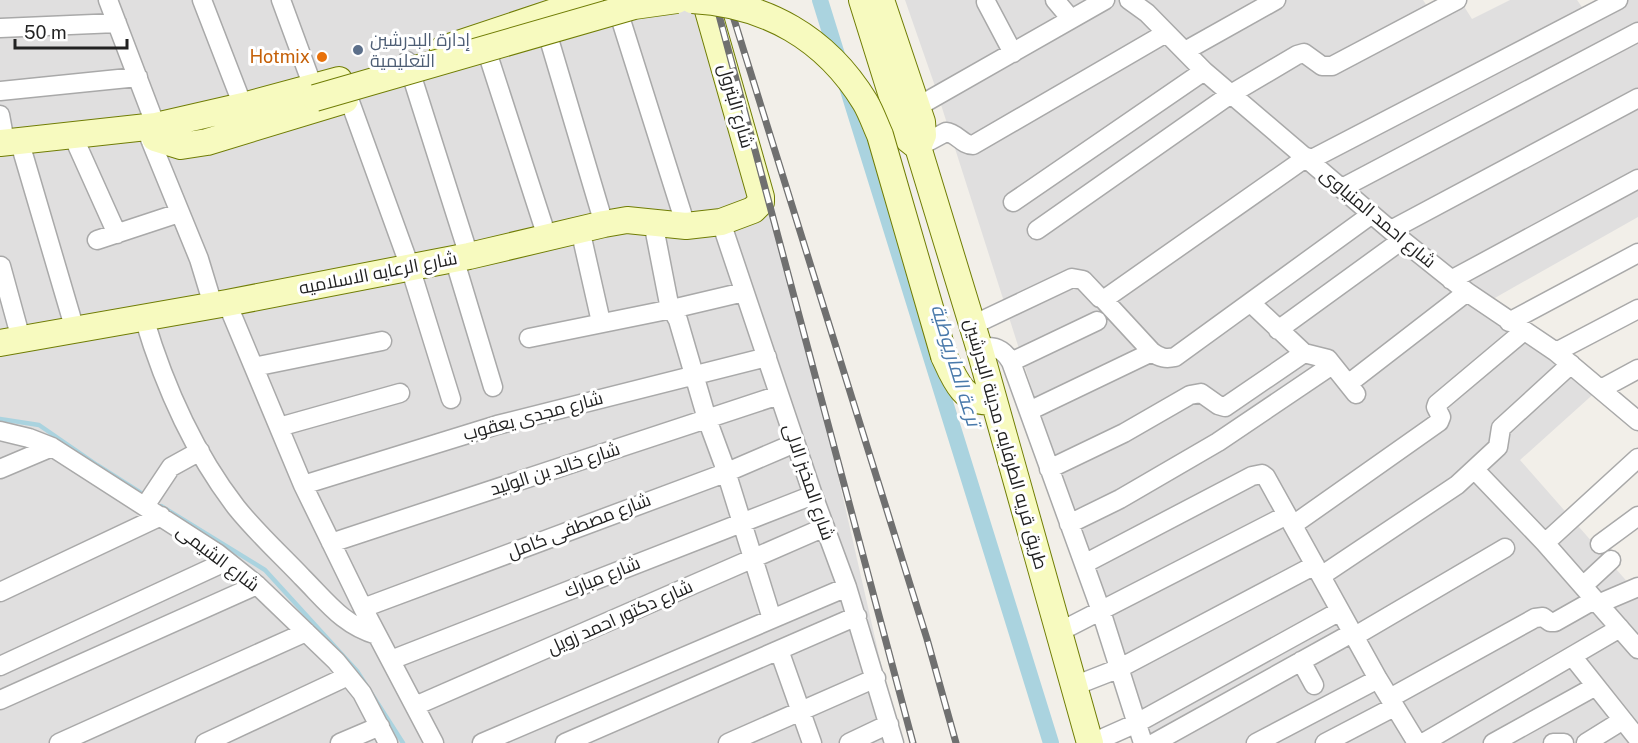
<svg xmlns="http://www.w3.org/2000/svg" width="1638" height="743" viewBox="0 0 1638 743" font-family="'Public Sans',Cairo,sans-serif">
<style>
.residential{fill:#e0dfdf}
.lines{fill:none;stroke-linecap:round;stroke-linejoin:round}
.stream{stroke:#aad3df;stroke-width:4.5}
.canal{stroke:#aad3df;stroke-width:16}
.street-casing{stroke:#a9a9a9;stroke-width:21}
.secondary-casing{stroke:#707d05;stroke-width:28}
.street{stroke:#fff;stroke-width:18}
.secondary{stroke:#f7fabf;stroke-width:26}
.rail-casing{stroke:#707070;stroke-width:7}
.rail{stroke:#fff;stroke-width:4.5;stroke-dasharray:14;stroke-linecap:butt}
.secondary-bridge-casing{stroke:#707d05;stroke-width:28;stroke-linecap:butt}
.secondary-bridge{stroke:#f7fabf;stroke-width:26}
.service-dot{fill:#5c6f8a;stroke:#fff;stroke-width:2}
.food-dot{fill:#e8710a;stroke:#fff;stroke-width:2}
.labels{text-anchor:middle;stroke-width:6;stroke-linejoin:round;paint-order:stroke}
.service-label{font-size:18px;fill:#4e5e75;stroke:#fff;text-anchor:start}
.food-label{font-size:18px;fill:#c56008;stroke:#fff;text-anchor:end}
.street-label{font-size:18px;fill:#222;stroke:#fff}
.water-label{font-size:20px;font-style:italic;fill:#4a7aab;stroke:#fff}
</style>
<rect width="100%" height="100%" fill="#f2efe9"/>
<!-- residential -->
<path class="residential" d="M0,0h699l73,221 51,189 76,333h-899z
M905,0h518l6,9 31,-9 12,19 38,-19h67l7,10 19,-10h35v217l-152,86 113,86 -79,71 118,134v149h-493l-209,-654z"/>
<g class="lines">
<!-- stream -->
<path class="stream" d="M0,419l39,6 58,40 44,28
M161,506l104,64 92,101 46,72"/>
<!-- canal -->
<path class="canal" d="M820,0l231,743"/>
<!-- street casing -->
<g class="street-casing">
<path id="street" d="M108,0l48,126
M202,0l41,106
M281,0l32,87
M1055,0l16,19
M1129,0l18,13 57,58 198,169 65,52 89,60 82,69
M986,2l27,51
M620,17l66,209
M0,28l117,-5
M549,39l55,185
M1185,51l91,-51
M489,58l58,179
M407,61l62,195
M0,91l138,-14
M349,99l61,168 41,132
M917,107l188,-107
M0,115l5,27
M150,139l49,120 14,46
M77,145l40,89
M918,147l28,-15c11,1 16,13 27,13l193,-112
M22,150l53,180
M1310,160l308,-160
M1342,188l296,-156
M1013,202l191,-131
M653,222l16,82 9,16 29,99 17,46 48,154
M721,222l92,273 34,92 47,156
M580,229l21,93
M1037,230l194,-136 66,-39 7,-2 18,13h10l125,-66
M1391,230l247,-132
M97,240l82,-27
M454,258l39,129
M1,266l20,73
M1451,280l187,-101
M1103,299l49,53c8,6 14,7 23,5l197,-143
M227,303l76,182 60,123 71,135
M1251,303l53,50 24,6 28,35
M144,318c20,67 49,133 92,189 20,25 44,47 66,70 25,25 41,48 75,58
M1509,322l129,-69
M973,325l99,-47 11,2 17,18h6l201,-141
M1278,330l124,-90
M529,338l143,-29 72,-17
M979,347c15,-1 24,1 32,15l90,249 42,132
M1556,352l82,-43
M1011,362l86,-41
M254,367l128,-26
M1348,384l119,-92
M1601,389l37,-20
M1029,411l123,-59
M279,427l121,-34
M0,431l29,7 23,9 165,106 40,32 79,76 26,32 26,50
M0,469l52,-22
M1049,469l75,-36 66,-38 11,-2 17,12 7,2 79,-54
M1475,470l70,73 93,106
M303,485l194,-60 270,-68
M145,506l26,-39 29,-16
M1069,524l51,-25 98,-57 114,-77
M1293,525l146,-103 2,-5 -5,-10 1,-3 87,-73
M331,543l448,-148
M1545,543l93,-85
M1600,544l38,-28
M1084,564l168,-88 10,-2 4,3 112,202 39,64
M1321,576l136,-91 41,-38 3,-19 70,-64
M1583,586l28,-26
M0,592l161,-76
M1598,604l40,-17
M363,608l362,-135 70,-30
M1059,632l228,-117
M1355,636l150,-88
M779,650l33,93
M1572,656l66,83
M391,660l422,-165
M1301,661l13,24
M0,666l227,-105
M1074,686l46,-18 195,-103
M1390,698l145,-80 8,-1 7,5h5l39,-22
M0,700l257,-115
M415,706l410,-179
M59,743l247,-111
M205,743l143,-67
M340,743l40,-17
M482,743l365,-156
M565,743l292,-127
M728,743l148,-65
M849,743l40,-19
M1092,743l45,-20 203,-112
M1154,743l198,-110
M1256,743l122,-64
M1325,743l69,-36
M1423,743l197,-115
M1493,743l103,-57
M1553,743h11
M1586,743l37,-23"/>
</g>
<!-- secondary casing -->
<g class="secondary-casing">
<path id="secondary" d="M862,0l40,128 6,11 10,8 61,200 111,396
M881,0l41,122 1,13 -5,12
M443,49l147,-49
M155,138l26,8 26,-4 138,-42
M0,143l156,-17 87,-20 96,-26
M0,343l227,-40 242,-47 135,-32 23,-4 59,6 35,-4 32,-12 8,-8v-5l-56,-197
M944,356c10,22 20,49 48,45"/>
</g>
<!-- street -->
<use href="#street" class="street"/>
<!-- secondary -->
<use href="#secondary" class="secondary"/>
<!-- rail casing -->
<g class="rail-casing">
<path id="rail" d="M715,0l198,743
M728,0l199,639 29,104"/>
</g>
<!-- rail -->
<use href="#rail" class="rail"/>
<!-- secondary-bridge casing -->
<g class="secondary-bridge-casing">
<path id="secondary-bridge" d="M692,0c74,4 134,38 173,102 6,10 10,22 15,33l64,221
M315,98l319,-92 43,-6"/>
</g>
<!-- secondary-bridge -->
<use href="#secondary-bridge" class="secondary-bridge"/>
</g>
<!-- markers -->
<circle class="service-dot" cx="358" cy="50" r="6"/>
<circle class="food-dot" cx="322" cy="57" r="6"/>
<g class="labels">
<!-- service labels -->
<g class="service-label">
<text x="370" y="46">إدارة البدرشين<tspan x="370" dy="21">التعليمية</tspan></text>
</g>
<!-- food labels -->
<g class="food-label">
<text x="310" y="63">Hotmix</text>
</g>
<!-- street labels -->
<g class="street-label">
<text transform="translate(736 106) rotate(74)" y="6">شارع البترول</text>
<text transform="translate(1378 218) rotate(40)" y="6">شارع احمد المنياوى</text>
<text transform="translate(378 273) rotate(-11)" y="6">شارع الرعايه الاسلاميه</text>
<text transform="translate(533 416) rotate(-15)" y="6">شارع مجدى يعقوب</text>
<text transform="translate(1006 444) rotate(74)" y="6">طريق قريه الطرفايه, مدينة البدرشين</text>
<text transform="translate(555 469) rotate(-18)" y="6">شارع خالد بن الوليد</text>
<text transform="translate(809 482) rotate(71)" y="6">شارع المخبز الالى</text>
<text transform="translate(579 526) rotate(-21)" y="6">شارع مصطفى كامل</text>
<text transform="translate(218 558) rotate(37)" y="6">شارع الشيمى</text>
<text transform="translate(602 577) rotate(-22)" y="6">شارع مبارك</text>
<text transform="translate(620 617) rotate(-24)" y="6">شارع دكتور احمد زويل</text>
</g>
<!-- water labels -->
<g class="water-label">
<text transform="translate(956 365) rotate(73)" y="7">ترعة الماريوطية</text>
</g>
</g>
<!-- scale -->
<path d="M15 39v9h112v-9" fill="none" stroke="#222222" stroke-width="3"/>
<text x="24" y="39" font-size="18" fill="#222222" stroke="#ffffff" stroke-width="4.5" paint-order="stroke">50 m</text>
</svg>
